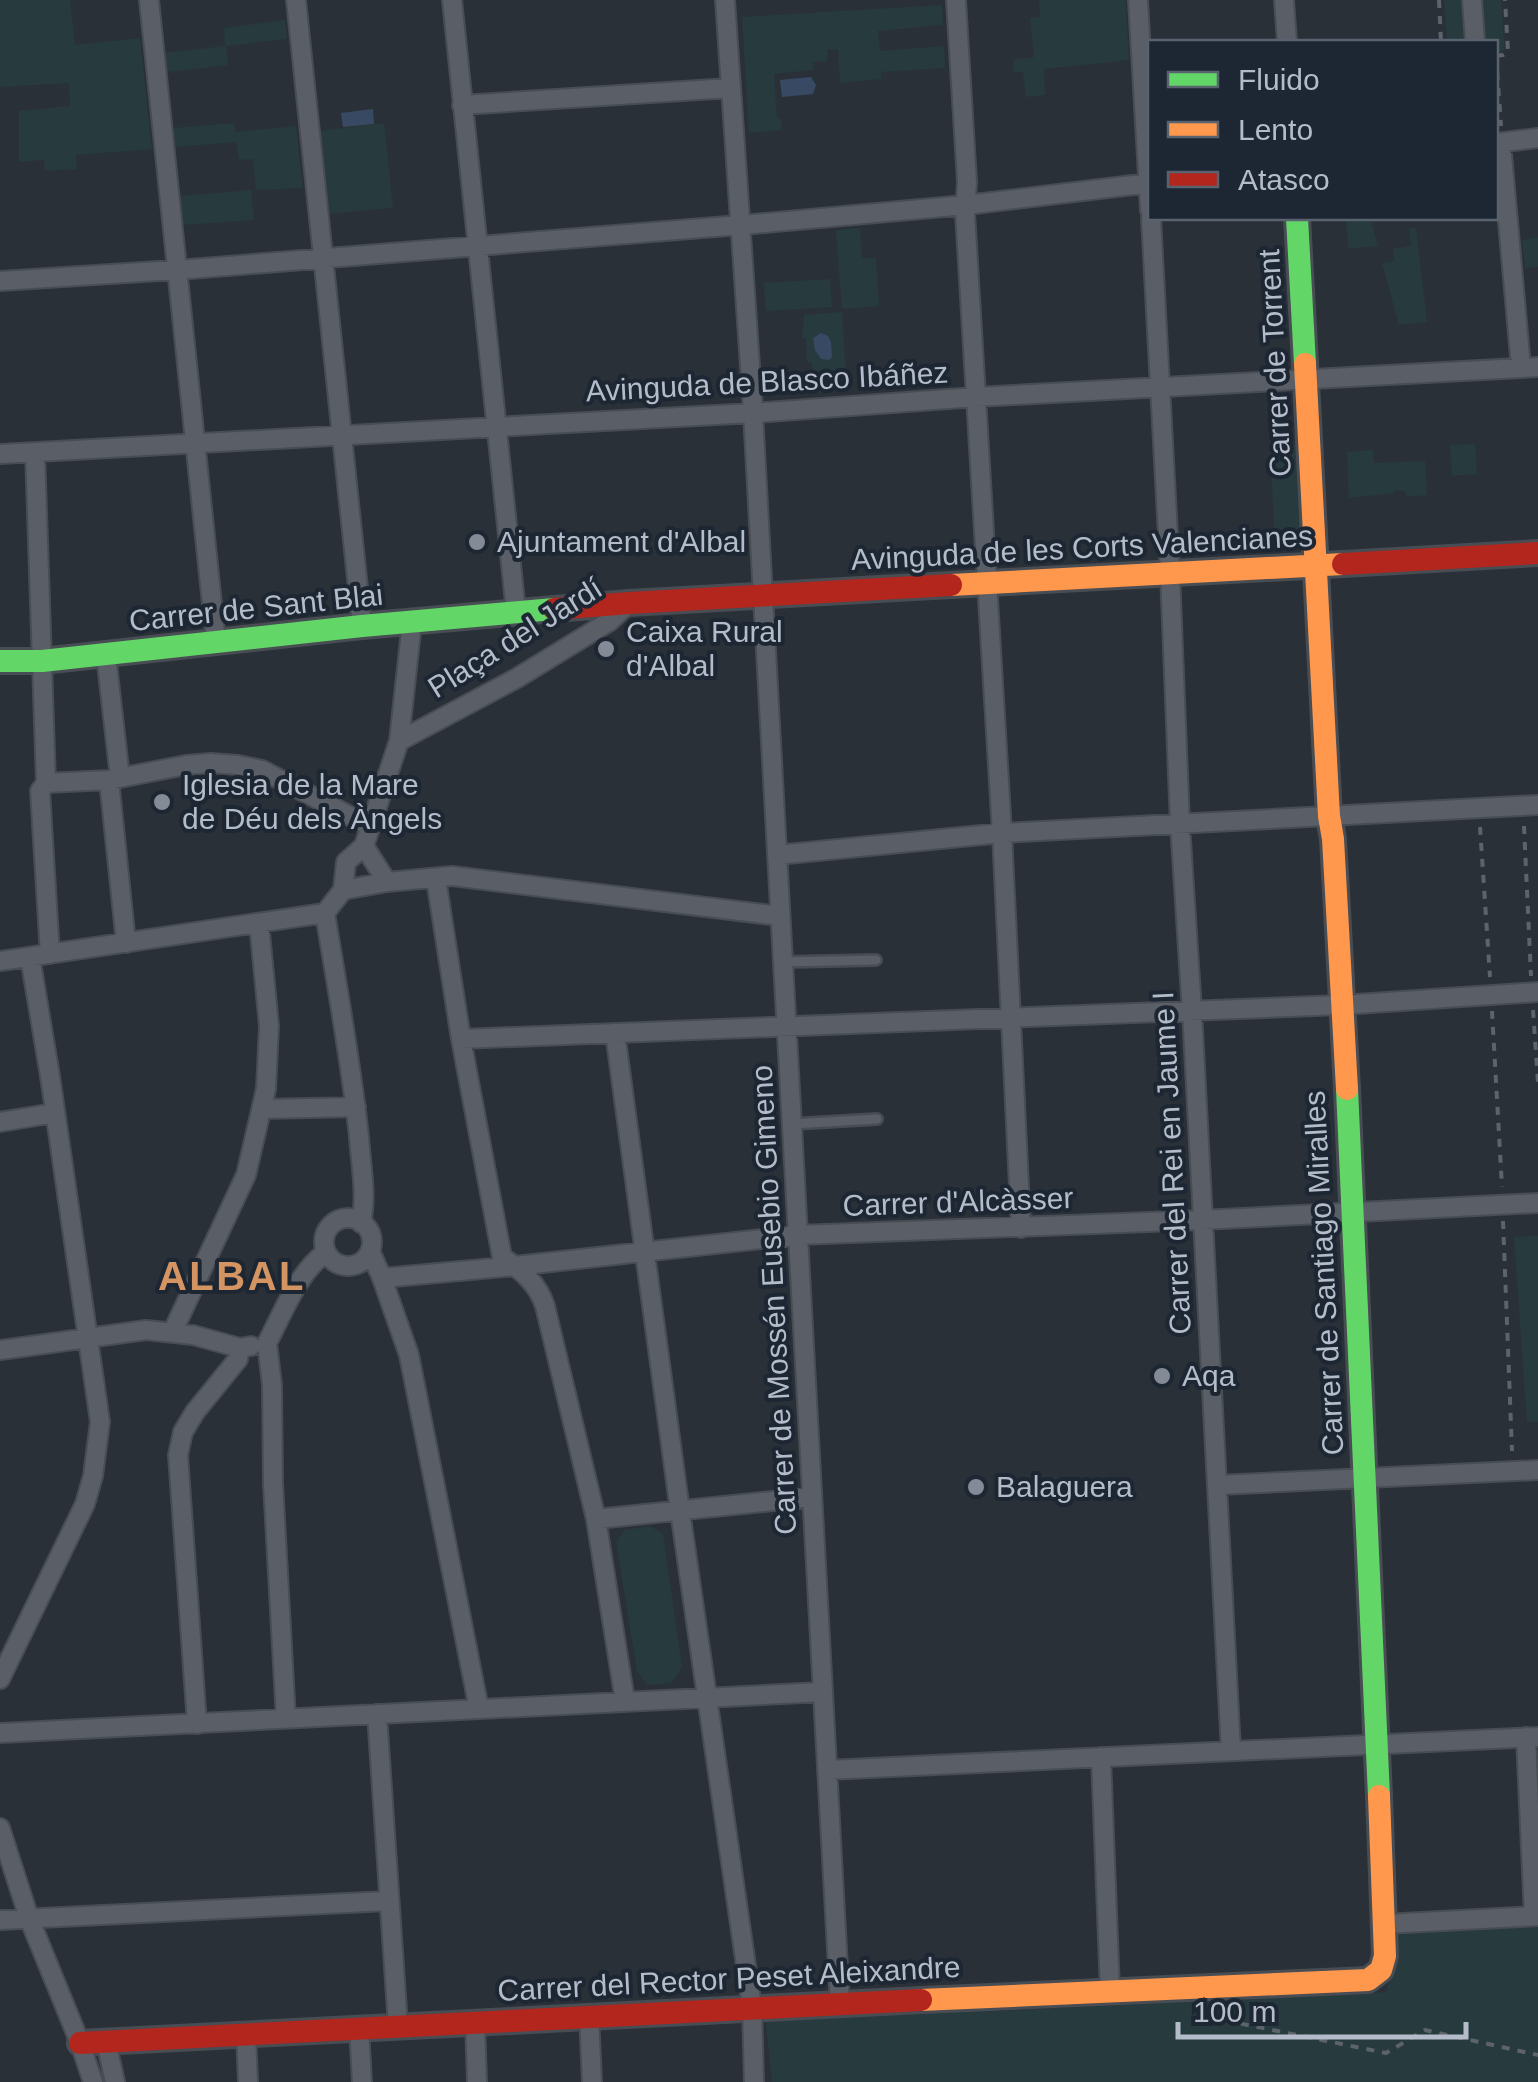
<svg xmlns="http://www.w3.org/2000/svg" width="1538" height="2082" viewBox="0 0 1538 2082" font-family="Arial,sans-serif">
<style>
.green{fill:#273a3e}
.water{fill:#384963}
.lines{fill:none;stroke-linecap:round;stroke-linejoin:round}
.lane-casing{stroke:#484c53;stroke-width:14}
.street-casing{stroke:#484c53;stroke-width:22}
.fast-casing{stroke:#484c53;stroke-width:28}
.slow-casing{stroke:#484c53;stroke-width:28}
.jam-casing{stroke:#484c53;stroke-width:28}
.path{stroke:#5d636a;stroke-width:4;stroke-dasharray:8 8;stroke-linecap:butt}
.lane{stroke:#5a5e66;stroke-width:9}
.street{stroke:#5a5e66;stroke-width:18}
.fast{stroke:#63d668;stroke-width:22}
.slow{stroke:#ff974d;stroke-width:22}
.jam{stroke:#b3261e;stroke-width:22}
.poi-dot{fill:#848b96;stroke:#1d2633;stroke-width:4}
.labels{text-anchor:middle;stroke-width:8;stroke-linejoin:round;paint-order:stroke}
.street-label{font-size:30px;fill:#b4bcc9;stroke:#1d2633}
.poi-label{font-size:30px;fill:#b4bcc9;stroke:#1d2633;text-anchor:start}
.district-label{font-size:40px;font-weight:bold;letter-spacing:2.5px;fill:#d59563;stroke:#1d2633}
</style>
<rect width="100%" height="100%" fill="#2a3038"/>
<!-- green -->
<path class="green" d="M0,0h70l5,45 65,-7 12,111 -76,6 1,14 -32,2 -1,-11 -25,2v-51l51,-5 -1,-23 -69,4z
M1039,0h87l3,60 -85,9 1,26 -19,2 -3,-25h-9l-1,-12 21,-3 -4,-39 10,-1z
M1444,0h22l3,42h-22z
M1479,0h22l4,51h-9v-9h-14z
M942,5l1,20 -65,6 2,20 64,-5 1,22 -64,4v7l-41,4 -2,-33 -10,-1 -1,12 -14,1v8l-39,4 3,44 4,1 1,11 -33,3 -7,-116z
M285,20l2,19 -61,7 2,19 -61,7 -2,-19 60,-7 -1,-18z
M234,123l2,9 60,-6 7,62 -47,2 -3,-31 -14,1 -3,-18 -61,5 -2,-19z
M384,123l9,85 -64,6 -9,-83z
M251,190l3,30 -71,5 -3,-29z
M1346,218h24l8,28 -30,3z
M860,228l2,30h14l3,48 -37,3 -6,-79z
M1409,228h7l11,94 -28,3 -17,-62 12,-2 -1,-12 18,-3z
M1538,237v30l-13,1 -3,-28z
M830,279l2,28 -66,4 -2,-28z
M842,312l5,78 -34,2 -1,-29 -5,-1 -1,-23 -4,-1 2,-23z
M1269,430h9l2,16 18,-1 5,99 -28,2z
M1475,444l2,30 -25,2 -2,-31z
M1373,450l1,13 51,-2 2,34 -20,2 -1,-6 -11,-1v3l-46,5 -2,-46z
M1538,1236v186h-11l-13,-185z
M650,1526l13,8 19,133 -11,16 -24,2 -10,-14 -21,-129 9,-12z
M1538,1925v157h-766l-7,-66 237,-5 385,-19 9,-61z"/>
<!-- water -->
<path class="water" d="M811,77l5,8 -3,9 -31,3 -2,-17z
M373,109l1,15 -31,3 -2,-14z
M821,333l7,3 3,6 1,15 -3,3 -8,-1 -6,-9 -2,-12z"/>
<g class="lines">
<!-- lane casing -->
<g class="lane-casing">
<path id="lane" d="M783,962l93,-2
M792,1124l85,-5"/>
</g>
<!-- street casing -->
<g class="street-casing">
<path id="street" d="M149,0l67,642
M296,0l66,626
M452,0l64,612
M725,0l27,395 88,1609
M956,0l11,182 -2,31 37,620 19,395
M1138,0l12,210
M1284,0l3,42
M1472,0l3,42
M462,105l268,-17
M1496,143l42,-5
M1502,155l18,201
M1151,218l19,355 10,252 12,186 39,740
M0,281l190,-12 563,-45 213,-19 184,-22
M35,452l11,331 -6,8 10,163
M0,454l753,-41 223,-16 562,-30
M106,655l14,123
M399,741l118,-63 93,-57 19,-18
M109,780l17,163
M46,783l63,-3 77,-15 25,-2 27,2 24,5 107,56
M364,846l23,36
M777,855l225,-22 536,-28
M436,879l25,160 41,218c20,14 35,25 43,49l51,213 29,182
M343,890l44,-8 65,-6 328,40
M325,913c12,74 26,149 34,224 2,29 8,58 2,86
M325,913l18,-23 3,-28 18,-16 35,-105 13,-119
M0,961l325,-48
M615,1033l65,478 72,496 2,75
M461,1039l880,-34 197,-13
M262,1109l94,-2
M0,1122l54,-9
M324 1242a24 24 0 1 1 48 0a24 24 0 1 1-48 0Z
M370,1251l12,27 27,77 70,354
M382,1278l133,-12 283,-31 403,-15 337,-17
M173,1331l73,-156 20,-86 3,-63 -10,-103
M267,1343l5,42 1,98 13,236
M267,1343c17,-32 30,-69 59,-91
M0,1350l146,-20 47,5 47,13 11,-2
M1218,1485l320,-15
M596,1519l216,-22
M0,1679l85,-175 8,-28 7,-54 -50,-346 -20,-119
M377,1714l21,312
M197,1724l-19,-269 5,-23 12,-20 43,-53 2,-11
M0,1733l823,-41
M1526,1737l8,179
M1101,1757l9,234
M827,1770l711,-33
M0,1828l29,90 51,125 13,39
M0,1920l388,-19
M1384,1924l154,-8
M589,2016l3,66
M475,2022l2,60
M359,2028l3,54
M246,2034l2,48
M106,2042l9,40"/>
</g>
<!-- fast casing -->
<g class="fast-casing">
<path id="fast" d="M1297,218l8,146
M0,661h42l320,-35 192,-17
M1347,1089l32,707"/>
</g>
<!-- slow casing -->
<g class="slow-casing">
<path id="slow" d="M1305,364l24,452 4,23 14,250
M951,585l392,-21
M921,2000l447,-20 13,-10 4,-14 -6,-160"/>
</g>
<!-- jam casing -->
<g class="jam-casing">
<path id="jam" d="M1343,564l195,-11
M554,609l75,-6 322,-18
M80,2043l841,-43"/>
</g>
<!-- path -->
<path class="path" d="M1439,0l2,42
M1496,56l5,70
M1496,56l7,-1 5,-3 -3,-52
M1524,826l7,150
M1480,827l10,150
M1533,1010l5,73
M1492,1011l10,176
M1503,1221l9,230
M1237,2010l1,13 148,30 39,-23 113,25"/>
<!-- lane -->
<use href="#lane" class="lane"/>
<!-- street -->
<use href="#street" class="street"/>
<!-- fast -->
<use href="#fast" class="fast"/>
<!-- slow -->
<use href="#slow" class="slow"/>
<!-- jam -->
<use href="#jam" class="jam"/>
</g>
<!-- markers -->
<g class="poi-dot">
<circle cx="477" cy="542" r="10"/>
<circle cx="606" cy="649" r="10"/>
<circle cx="162" cy="802" r="10"/>
<circle cx="1162" cy="1376" r="10"/>
<circle cx="976" cy="1487" r="10"/>
</g>
<g class="labels">
<!-- street labels -->
<g class="street-label">
<text transform="translate(1275 363) rotate(-93)" y="10">Carrer de Torrent</text>
<text transform="translate(767 382) rotate(-3)" y="10">Avinguda de Blasco Ibáñez</text>
<text transform="translate(1082 548) rotate(-3)" y="10">Avinguda de les Corts Valencianes</text>
<text transform="translate(256 608) rotate(-6)" y="10">Carrer de Sant Blai</text>
<text transform="translate(515 638) rotate(-32)" y="10">Plaça del Jardí</text>
<text transform="translate(1172 1163) rotate(-93)" y="10">Carrer del Rei en Jaume I</text>
<text transform="translate(958 1202) rotate(-2)" y="10">Carrer d'Alcàsser</text>
<text transform="translate(1324 1273) rotate(-93)" y="10">Carrer de Santiago Miralles</text>
<text transform="translate(774 1300) rotate(-93)" y="10">Carrer de Mossén Eusebio Gimeno</text>
<text transform="translate(729 1979) rotate(-3)" y="10">Carrer del Rector Peset Aleixandre</text>
</g>
<!-- poi labels -->
<g class="poi-label">
<text x="497" y="552">Ajuntament d'Albal</text>
<text x="626" y="642">Caixa Rural<tspan x="626" dy="34">d'Albal</tspan></text>
<text x="182" y="795">Iglesia de la Mare<tspan x="182" dy="34">de Déu dels Àngels</tspan></text>
<text x="1182" y="1386">Aqa</text>
<text x="996" y="1497">Balaguera</text>
</g>
<!-- district labels -->
<g class="district-label">
<text x="232" y="1290">ALBAL</text>
</g>
</g>
<!-- legend -->
<rect x="1148" y="40" width="350" height="180" fill="#1d2633" stroke="#59626f" stroke-width="2.5"/>
<rect x="1168" y="72" width="50" height="15" fill="#63d668" stroke="#59626f" stroke-width="2.5"/>
<text x="1238" y="90" font-size="30" fill="#b4bcc9">Fluido</text>
<rect x="1168" y="122" width="50" height="15" fill="#ff974d" stroke="#59626f" stroke-width="2.5"/>
<text x="1238" y="140" font-size="30" fill="#b4bcc9">Lento</text>
<rect x="1168" y="172" width="50" height="15" fill="#b3261e" stroke="#59626f" stroke-width="2.5"/>
<text x="1238" y="190" font-size="30" fill="#b4bcc9">Atasco</text>
<!-- scale -->
<path d="M1178 2022v15h288v-15" fill="none" stroke="#b4bcc9" stroke-width="5"/>
<text x="1193" y="2022" font-size="30" fill="#b4bcc9" stroke="#1d2633" stroke-width="8" paint-order="stroke">100 m</text>
</svg>
